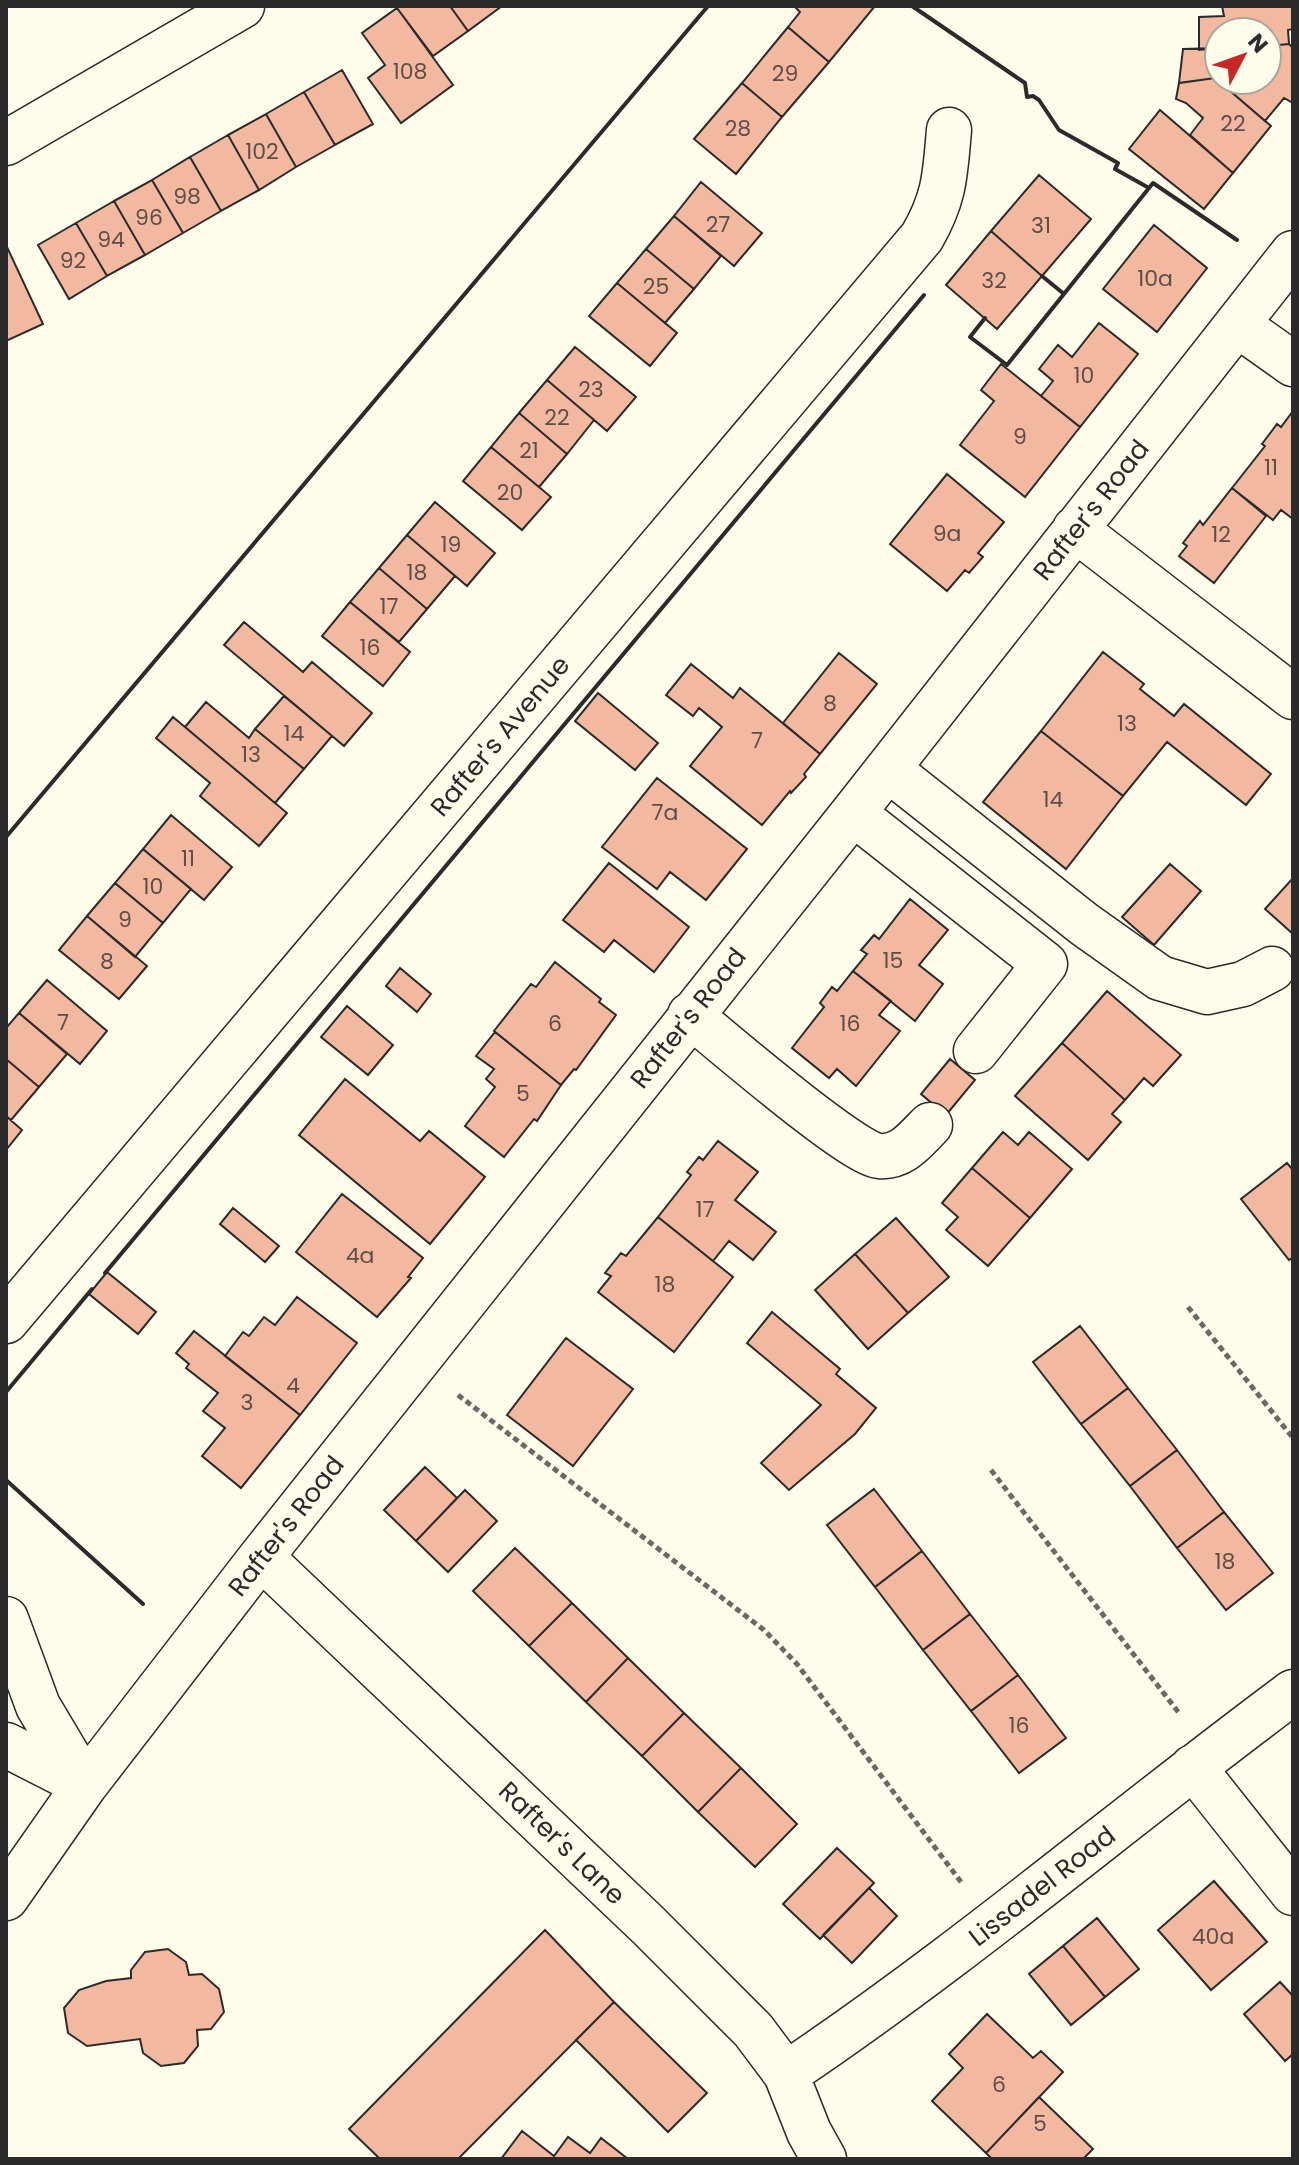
<svg xmlns="http://www.w3.org/2000/svg" width="1299" height="2165" viewBox="0 0 1299 2165" font-family="Poppins,sans-serif">
<style>
.building{fill:#f2b8a0;stroke:#2b2b2b;stroke-width:2}
.lines{fill:none;stroke-linecap:round;stroke-linejoin:round}
.minor-casing{stroke:#2b2b2b;stroke-width:47}
.path{stroke:#6a6964;stroke-width:5;stroke-dasharray:6 4;stroke-linecap:butt}
.minor{stroke:#fdfbea;stroke-width:44}
.wall{stroke:#2b2b2b;stroke-width:4}
.labels{text-anchor:middle;stroke-width:6;stroke-linejoin:round;paint-order:stroke}
.number-label{font-size:22px;fill:#5d4e48}
.street-label{font-size:26px;fill:#2b2b2b;stroke:#fdfbea}
</style>
<rect width="100%" height="100%" fill="#fdfbea"/>
<!-- building -->
<path class="building" d="M399,6h51l18,25 -35,25 -36,-48z
M450,6h52l-34,25z
M794,6h81l-46,56 -41,-35 12,-15z
M1222,6h71v23l-5,1 1,14 -22,2v-14h-48v16l-20,2v-33l25,-1z
M397,8l56,77 -52,38 -33,-45 17,-13 -23,-32z
M788,27l41,35 -47,55 -40,-34z
M1289,44l4,4v55l-9,-5 -19,23 -50,-43 -36,5 4,-34 36,-1v32h48v-34z
M342,70l31,54 -38,21 -31,-53z
M1215,78l56,48 -38,47 -43,-38 13,-17 -17,-15 -10,-4 3,-16z
M742,83l40,34 -46,57 -42,-35z
M304,92l31,53 -39,22 -30,-53z
M1160,110l73,63 -29,36 -75,-60z
M266,114l30,53 -37,23 -31,-55z
M228,135l31,55 -38,21 -31,-54z
M190,157l31,54 -38,22 -31,-53z
M1039,175l52,44 -49,57 -51,-45z
M152,180l31,53 -38,22 -31,-54z
M701,182l61,51 -28,33 -60,-50z
M114,201l31,54 -38,21 -31,-53z
M674,216l47,40 -27,33 -48,-40z
M76,223l31,53 -38,23 -31,-54z
M1154,225l53,43 -50,64 -54,-43z
M991,231l51,45 -45,53 -51,-44z
M6,245l37,79 -37,17z
M646,249l48,40 -29,34 -48,-40z
M617,283l60,50 -27,33 -61,-50z
M1099,323l39,31 -58,73 -39,-31 12,-15 -14,-12 19,-24 14,12z
M575,347l61,50 -29,34 -60,-51z
M1001,364l79,63 -55,70 -65,-52 34,-44 -13,-11z
M547,380l47,40 -27,34 -48,-41z
M1293,411v108l-12,-9 -8,10 -41,-32 33,-42 -3,-2 15,-20 4,3z
M519,413l48,41 -28,33 -48,-40z
M491,447l60,50 -29,33 -59,-49z
M947,474l57,48 -26,31 5,4 -14,16 -4,-3 -18,21 -57,-47z
M1232,488l34,28 -52,67 -35,-27 8,-10 -4,-3 17,-22 3,4z
M435,502l60,51 -28,33 -60,-51z
M407,535l48,41 -28,33 -48,-41z
M379,568l48,41 -28,33 -49,-40z
M350,602l60,50 -27,34 -61,-50z
M244,622l59,50 9,-10 60,51 -28,33 -120,-101z
M1103,652l41,32 -4,5 34,27 10,-12 87,70 -25,31 -79,-63 -44,54 -82,-65z
M839,653l38,31 -57,70 -37,-31z
M691,664l42,34 7,-10 80,66 -16,20 2,3 -15,16 -1,-2 -28,34 -72,-59 32,-39 -23,-19 -6,8 -27,-21z
M598,693l60,50 -23,27 -60,-49z
M284,696l48,40 -28,33 -49,-40z
M206,702l43,36 6,-9 49,40 -29,34 -90,-76z
M173,717l114,96 -28,33 -59,-50 10,-13 -54,-45z
M1041,731l82,65 -57,73 -83,-67z
M657,778l90,71 -41,51 -36,-28 -13,17 -55,-42z
M171,815l61,52 -28,33 -61,-51z
M143,849l48,40 -28,34 -48,-40z
M609,863l80,64 -35,45 -40,-32 -10,12 -41,-32z
M1170,864l31,27 -47,54 -32,-28z
M1293,878v56l-28,-25z
M115,883l48,40 -28,34 -48,-41z
M910,899l38,31 -29,35 24,19 -28,37 -62,-50 14,-17 -6,-4 13,-15 5,4z
M87,916l60,50 -28,33 -60,-49z
M555,962l46,37 -2,3 17,13 -40,55 -2,-1 -13,16 -67,-54 37,-47 5,3z
M400,968l31,26 -14,18 -31,-26z
M853,971l38,30 -12,14 21,16 -44,55 -19,-17 -8,9 -37,-30 32,-41 -4,-4 12,-16 5,4z
M47,980l60,51 -27,33 -61,-51z
M1107,991l74,64 -28,31 -9,-8 -19,22 -63,-57z
M347,1006l46,39 -25,30 -47,-38z
M19,1013l48,41 -28,33 -33,-28v-31z
M495,1032l66,53 -24,36 -3,-2 -30,38 -39,-31 30,-39 -9,-8 8,-10 -18,-13z
M1062,1043l63,57 -13,14 9,8 -33,38 -73,-64z
M6,1059l33,28 -28,33 -5,-4z
M950,1059l25,21 -29,35 -25,-21z
M345,1079l75,62 9,-10 56,46 -55,67 -131,-109z
M6,1116l16,14 -16,20z
M1003,1132l15,13 11,-13 43,37 -42,49 -58,-50z
M718,1141l40,31 -23,28 41,32 -23,28 -24,-19 -16,20 -55,-44 33,-42 -4,-3 12,-15 4,3z
M1287,1163l6,7v88l-4,2 -48,-61z
M972,1168l58,50 -42,48 -42,-36 12,-13 -16,-14z
M342,1194l81,64 -15,19 3,1 -34,39 -81,-65z
M233,1208l46,38 -14,16 -45,-38z
M658,1217l75,60 -59,75 -76,-60 13,-16 -6,-3 16,-20 5,3z
M896,1218l53,59 -41,36 -53,-59z
M855,1254l53,59 -40,36 -53,-59z
M107,1272l49,40 -18,22 -49,-40z
M297,1297l60,46 -57,72 -75,-59 18,-24 6,4 15,-19 11,8z
M772,1312l68,57 -4,5 40,34 -21,26 -66,56 -28,-27 60,-58 -74,-62z
M1080,1326l48,62 -47,36 -48,-62z
M194,1331l106,84 -59,73 -39,-32 23,-28 -22,-17 15,-18 -32,-25 3,-4 -13,-11z
M566,1338l67,51 -60,77 -66,-51z
M1128,1388l49,62 -47,36 -49,-62z
M1177,1450l47,62 -47,36 -47,-62z
M425,1467l32,31 -41,43 -32,-31z
M874,1489l48,62 -47,36 -48,-62z
M465,1490l32,31 -49,51 -32,-31z
M1224,1512l49,61 -47,37 -49,-62z
M515,1548l57,55 -43,43 -56,-55z
M922,1551l48,63 -47,36 -48,-63z
M572,1603l56,55 -42,44 -57,-56z
M970,1614l48,61 -47,36 -48,-61z
M628,1658l56,55 -42,43 -56,-54z
M1018,1675l48,63 -47,35 -48,-62z
M684,1713l57,55 -43,44 -56,-56z
M741,1768l56,56 -42,43 -57,-55z
M837,1848l37,35 -54,56 -37,-35z
M1214,1881l53,61 -56,48 -53,-60z
M869,1888l28,28 -45,47 -29,-28z
M1097,1918l42,51 -34,28 -42,-51z
M545,1930l69,72 -156,157h-78l-31,-30z
M1063,1946l42,51 -34,28 -42,-51z
M168,1949l18,13 3,13 13,-1 17,15 5,23 -13,17 -14,1 1,16 -14,17 -23,3 -18,-13 -3,-14 -53,7 -19,-13 -4,-25 15,-18 27,-9 25,-3v-8l14,-18z
M1280,1982l13,14v58l-8,7 -41,-47z
M614,2002l93,91 -39,39 -92,-92z
M987,2014l46,44 8,-7 22,21 -77,81 -54,-52 31,-33 -14,-14z
M1039,2097l54,52 -10,10h-91l-6,-6z
M522,2131l32,25 14,-19 22,16 11,-15 27,21h-127z"/>
<g class="lines">
<!-- minor casing -->
<g class="minor-casing">
<path id="minor" d="M6,143l236,-137
M1238,325l55,39
M1075,529l218,168
M888,769l196,155 76,54 47,14 36,-8 29,-15
M853,813l192,151 -69,87
M690,1015c28,23 164,140 189,141 23,2 36,-16 51,-31
M6,1321l916,-1084c23,-40 23,-62 27,-107
M261,1557l387,368 105,105 33,44 23,58 15,27
M6,1619l32,87 47,79
M6,1745l79,40
M1193,1767l100,126
M6,1898l79,-113 176,-228 592,-744 440,-560
M786,2074c176,-118 337,-256 507,-382"/>
</g>
<!-- path -->
<path class="path" d="M1188,1307l105,131
M458,1395l306,235 33,34 164,218
M991,1470l188,243"/>
<!-- minor -->
<use href="#minor" class="minor"/>
<!-- wall -->
<path class="wall" d="M912,6l113,77 2,14 6,-1 6,4 20,30 59,33 -3,6 34,19 4,-5 84,57
M1042,276l22,18
M985,318l-15,19 37,28 142,-177
M6,837l702,-831
M105,1273l819,-978
M6,1392l86,-103
M6,1480l137,124"/>
</g>
<g class="labels">
<!-- number labels -->
<g class="number-label">
<text x="410" y="79">108</text>
<text x="785" y="81">29</text>
<text x="1233" y="131">22</text>
<text x="738" y="136">28</text>
<text x="262" y="159">102</text>
<text x="187" y="204">98</text>
<text x="149" y="225">96</text>
<text x="718" y="232">27</text>
<text x="1041" y="233">31</text>
<text x="111" y="247">94</text>
<text x="73" y="268">92</text>
<text x="1155" y="286">10a</text>
<text x="994" y="288">32</text>
<text x="656" y="294">25</text>
<text x="1084" y="383">10</text>
<text x="591" y="397">23</text>
<text x="557" y="425">22</text>
<text x="1020" y="444">9</text>
<text x="529" y="458">21</text>
<text x="1271" y="475">11</text>
<text x="510" y="500">20</text>
<text x="947" y="541">9a</text>
<text x="1221" y="542">12</text>
<text x="451" y="552">19</text>
<text x="417" y="580">18</text>
<text x="389" y="614">17</text>
<text x="370" y="655">16</text>
<text x="830" y="711">8</text>
<text x="1127" y="731">13</text>
<text x="294" y="741">14</text>
<text x="757" y="748">7</text>
<text x="251" y="762">13</text>
<text x="1053" y="807">14</text>
<text x="665" y="820">7a</text>
<text x="188" y="866">11</text>
<text x="153" y="894">10</text>
<text x="125" y="927">9</text>
<text x="893" y="968">15</text>
<text x="107" y="969">8</text>
<text x="63" y="1030">7</text>
<text x="555" y="1031">6</text>
<text x="850" y="1031">16</text>
<text x="523" y="1101">5</text>
<text x="705" y="1217">17</text>
<text x="360" y="1263">4a</text>
<text x="665" y="1292">18</text>
<text x="293" y="1393">4</text>
<text x="247" y="1410">3</text>
<text x="1225" y="1569">18</text>
<text x="1019" y="1733">16</text>
<text x="1213" y="1944">40a</text>
<text x="999" y="2092">6</text>
<text x="1040" y="2131">5</text>
</g>
<!-- street labels -->
<g class="street-label">
<text transform="translate(1091 510) rotate(-52)" y="9">Rafter's Road</text>
<text transform="translate(500 736) rotate(-50)" y="9">Rafter's Avenue</text>
<text transform="translate(688 1018) rotate(-52)" y="9">Rafter's Road</text>
<text transform="translate(286 1526) rotate(-52)" y="9">Rafter's Road</text>
<text transform="translate(562 1843) rotate(44)" y="9">Rafter's Lane</text>
<text transform="translate(1042 1886) rotate(-38)" y="9">Lissadel Road</text>
</g>
</g>
<!-- border -->
<rect width="1299" height="2165" fill="none" stroke="#2b2b2b" stroke-width="16"/>
<!-- north arrow -->
<g transform="translate(1243 56) rotate(49)"><circle r="38" fill="#fdfbea" stroke="#a9a89e" stroke-width="2"/>
<path d="M0-6L14 30L0 20L-14 30Z" fill="#c62828"/>
<text y="-12" font-size="22" font-weight="bold" text-anchor="middle" fill="#2b2b2b">N</text>
</g>
</svg>
